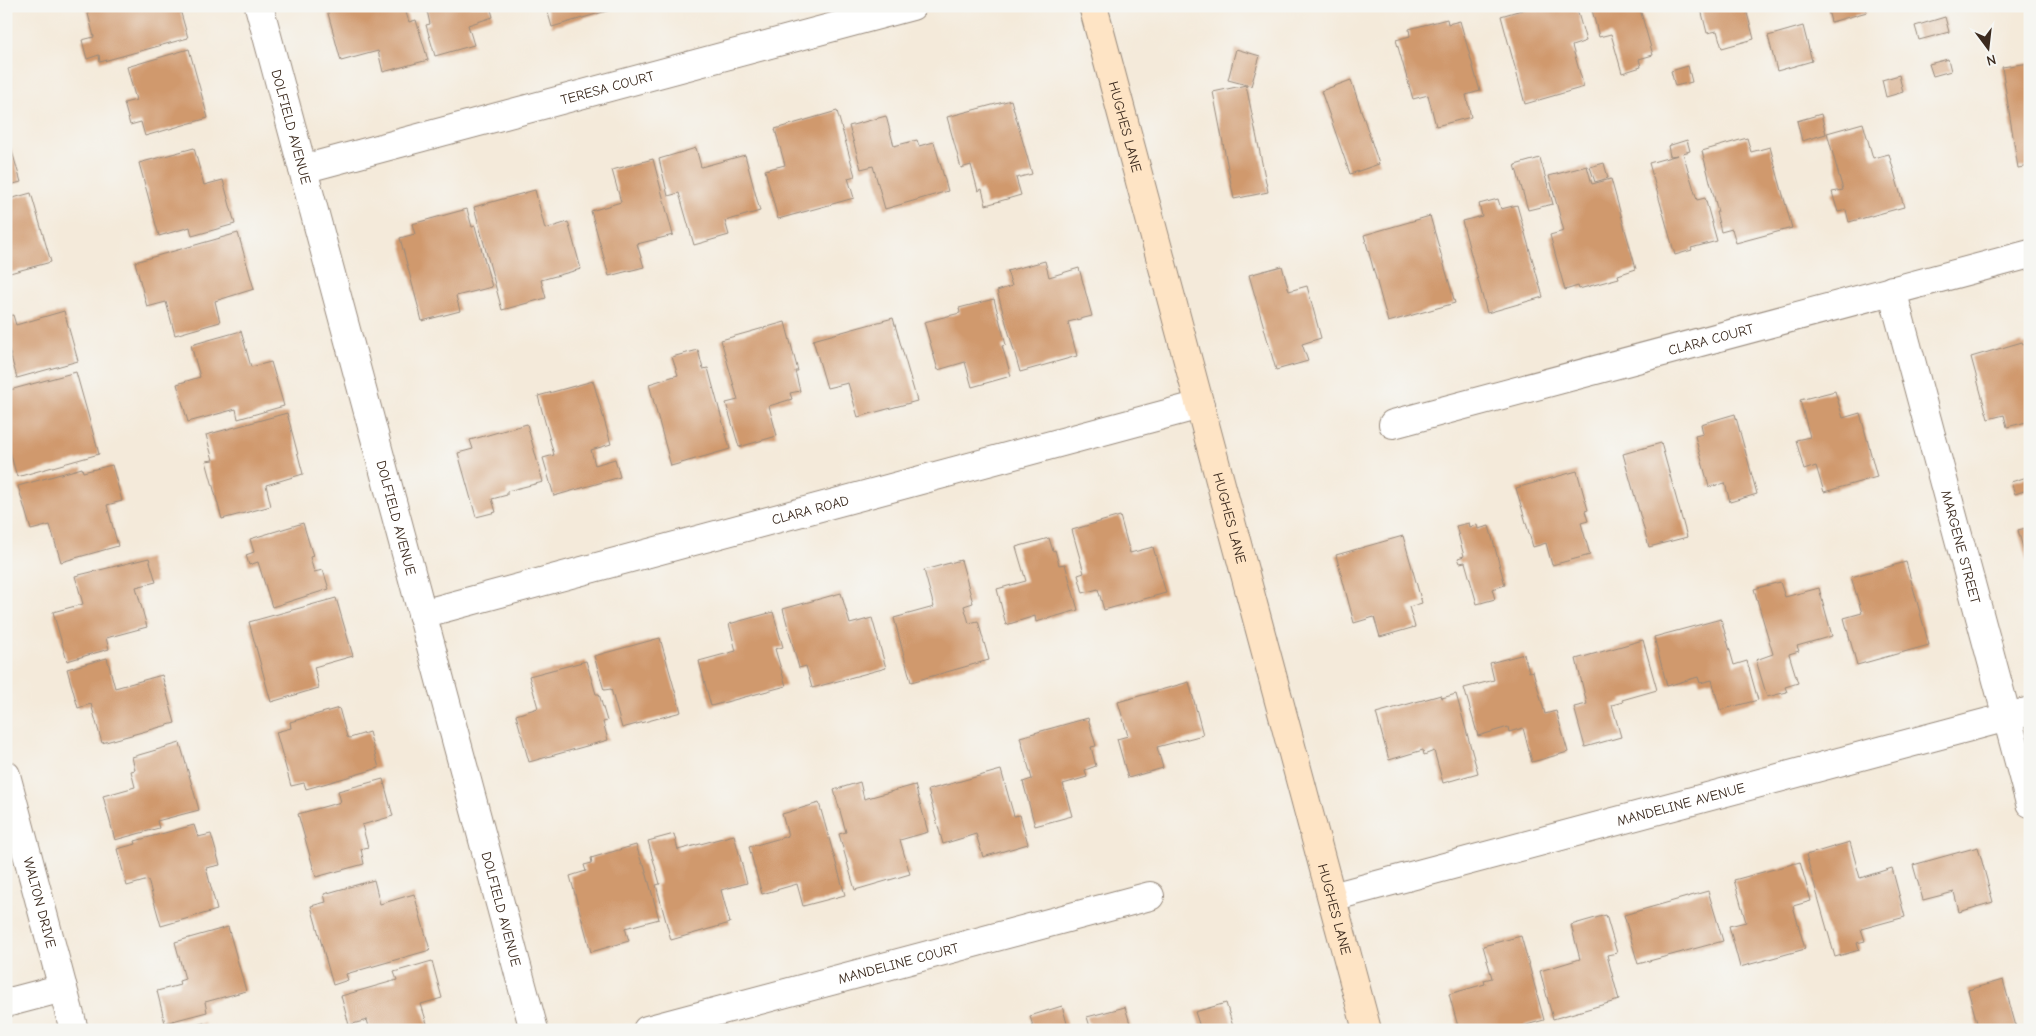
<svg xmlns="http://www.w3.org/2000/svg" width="2036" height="1036" viewBox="0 0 2036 1036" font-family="'Comic Neue',sans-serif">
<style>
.building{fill:#d0996d}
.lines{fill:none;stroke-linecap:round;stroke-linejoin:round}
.street-casing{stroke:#988a7c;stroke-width:30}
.secondary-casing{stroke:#988a7c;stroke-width:30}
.street{stroke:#fff;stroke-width:28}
.secondary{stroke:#fee4c5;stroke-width:28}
.labels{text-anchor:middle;stroke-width:4;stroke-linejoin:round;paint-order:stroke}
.street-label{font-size:14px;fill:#3b2a1e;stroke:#f6f6f2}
</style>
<rect width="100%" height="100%" fill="#f6f6f2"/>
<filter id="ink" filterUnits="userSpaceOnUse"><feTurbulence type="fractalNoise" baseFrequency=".02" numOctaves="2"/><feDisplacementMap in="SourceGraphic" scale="10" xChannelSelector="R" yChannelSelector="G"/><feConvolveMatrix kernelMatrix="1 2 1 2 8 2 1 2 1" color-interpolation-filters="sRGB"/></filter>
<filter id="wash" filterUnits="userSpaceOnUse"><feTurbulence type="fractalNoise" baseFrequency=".0096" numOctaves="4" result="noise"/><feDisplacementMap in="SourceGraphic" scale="20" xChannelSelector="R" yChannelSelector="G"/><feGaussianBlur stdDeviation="1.12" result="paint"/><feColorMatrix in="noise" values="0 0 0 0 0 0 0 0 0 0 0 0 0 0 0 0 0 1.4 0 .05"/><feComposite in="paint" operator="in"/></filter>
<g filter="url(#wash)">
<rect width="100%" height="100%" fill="#f4eada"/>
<g id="blocks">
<!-- building -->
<path class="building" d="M86,6h93l9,32 -88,24 -1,-7 -12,4 -5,-19 12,-3z
M326,6h78l5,16 7,-2 12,40 -45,12 -5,-21 -37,10z
M426,6h64l3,11 -25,8 6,20 -39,11 -9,-31 4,-1z
M546,6h63l1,4 -58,17z
M1535,6h41l10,35 -14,5 12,41 -59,17 -24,-88z
M1591,6h48l14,49 -14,4 2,8 -19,6 -11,-39 -12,3z
M1710,6h35l9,33 -32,9 -5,-17 -10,2 -6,-24z
M1827,6h38l2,6 -36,10z
M1945,17l4,15 -30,8 -4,-14z
M1447,19l1,5 12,-3 20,70 -14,4 5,22 -35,9 -8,-31 -15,4 -17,-59 14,-4 -1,-7z
M1803,26l9,35 -35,10 -9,-35z
M189,49l19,69 -63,18 -4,-14 -11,3 -6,-22 12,-3 -9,-33z
M1236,49l24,7 -9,30 -23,-6z
M1948,59l3,12 -18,5 -4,-12z
M2030,63v103l-12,2 -16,-101z
M1688,66l4,16 -17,4 -4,-15z
M1899,75l4,17 -17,5 -4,-17z
M1351,80l28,84 -29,10 -29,-83z
M1246,85l22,107 -34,7 -21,-107z
M1011,100l21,74 -16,4 5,17 -35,10 -4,-16 -4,2 -7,-26 -10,3 -14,-51z
M837,111l18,65 -7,2 6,20 -76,21 -13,-49 20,-5 -10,-36z
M1821,114l5,20 -24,7 -5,-20z
M886,116l8,30 23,-6 2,6 15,-4 14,49 -63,18 -12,-43 -12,3 -12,-43z
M1863,123l10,35 16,-4 15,53 -55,15 -3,-12 -8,2 -6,-20 11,-2 -16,-57z
M6,131l15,51 -15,4z
M1747,138l4,14 19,-5 22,81 -56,15 -4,-14 -11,3 -5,-20h2l-16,-61z
M1687,140l3,11 -7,2 14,47 8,-2 12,43 -26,7 1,2 -17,5 -26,-92 29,-8 -8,1 -2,-10z
M194,148l10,37 19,-5 12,44 -43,12 -2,-9 -31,9 -20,-73z
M696,148l5,19 44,-12 15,56 -35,10 4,14 -35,10 -15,-52 -11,3 -9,-37z
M1540,158l13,46 -25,6 -13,-45z
M653,159l20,76 -36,9 7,23 -35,9 -18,-65 30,-9 -9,-32z
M1604,163l4,15 -13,4 -5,-15z
M1587,166l5,18 19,-5 25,90 -18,6 1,3 -40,11 -1,-3 -13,4 -15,-55 14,-4 -15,-55z
M535,190l10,39 23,-7 13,47 -40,11 5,18 -44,12 -28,-103z
M31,193l20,69 -45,12v-74z
M1498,199l3,10 16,-4 26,92 -56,16 -25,-92 20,-5 -3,-12z
M467,209l5,18 3,-1 17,61 -36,9 4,15 -38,10 -22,-83 15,-4 -3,-10z
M1430,216l25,87 -67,19 -24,-87z
M238,233l16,56 -39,12 5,21 -45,13 -9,-33 -19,5 -12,-45z
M1045,261l4,16 30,-9 13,48 -24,6 9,34 -57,16 -23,-81 15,-5 -5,-15z
M1282,266l7,25 18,-5 14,52 -19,6 6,17 -32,9 -27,-95z
M994,299l12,46 -4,1 9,30 -39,11 -7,-25 -27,8 -14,-48 36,-9 -1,-5z
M6,307l3,9 4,-1 3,10 48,-14 14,50 -61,17 -11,-39z
M893,318l24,83 -59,16 -10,-34 -21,5 -14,-48z
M785,322l13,49h-3l5,20 -10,2 2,6 -23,7 8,30 -38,11 -13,-44 12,-3 -17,-60z
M241,331l10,36 20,-5 13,44 -46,13 -2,-10 -48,13 -11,-38 23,-7 -9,-32z
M2022,342l1,3 7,-2v78l-23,6 -3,-12 -16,4 -17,-62z
M698,350l5,19 5,-1 22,81 -59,17 -22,-82 29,-9 -6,-18z
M76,372l23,82 -82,23 -11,-40v-46z
M593,381l18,63 -20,6 4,15 20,-6 5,18 -66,19 -11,-38 11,-3 -16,-59z
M1835,391l8,27 17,-5 17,64 -53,15 -8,-26 -12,4 -8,-30 14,-3 -10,-37z
M287,413l16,61 -37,11 5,21 -49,13 -16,-58 7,-1 -7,-25z
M1735,414l22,80 -27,8 -5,-19 -16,4 -14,-51 8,-2 -2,-10z
M527,424l16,58 -36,9v4l-15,4 4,13 -20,5 -18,-64 15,-4 -3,-9z
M1661,443l26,94 -38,10 -26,-93z
M112,465l10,36 -15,4 11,41 -57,16 -11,-37 -19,5 -13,-44 64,-18 1,4z
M1577,471l11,39 -3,1 3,10 -7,2 9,32 -38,10 -6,-22 -13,4 -17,-59z
M2027,477l3,12 -15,5 -4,-12z
M1120,516l10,37 23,-6 13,46 -62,17 -6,-21 -15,4 -5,-18 6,-2 -12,-43z
M303,523l10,33 -3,1 4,15 9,-2 6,19 -57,18 -14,-45 -9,3 -3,-10 8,-3 -4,-13z
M1469,523l1,4 7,-2 1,4 11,-3 16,59 -13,4 3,10 -18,5 -12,-42 -5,1 -2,-5 6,-2 -8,-30z
M2030,527v42h-1l-11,-39z
M1403,536l19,67 -13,4 6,20 -35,10 -6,-20 -20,6 -18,-68z
M1049,538l4,13 2,-1 4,15 6,-1 13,46 -42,12 -1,-6 -29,9 -9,-36 29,-8 -10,-34z
M149,558l7,24 -20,5 11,40 -41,11 3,11 -42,12 -14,-49 30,-8 -8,-28z
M961,560l12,43 -9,3 5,17 9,-2 11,39 -78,22 -17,-64 40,-11 -10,-37z
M1906,562l23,83 -72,20 -13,-47 18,-5 -11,-36z
M1780,582l5,15 34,-9 13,48 -35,10 2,5 -10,3 9,29 -13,4 2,5 -20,5 -11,-37 17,-6 -19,-65z
M841,593l9,31 22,-6 14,50 -74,20 -6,-22 -7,2 -16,-59z
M336,598l17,58 -39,11 5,21 -48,14 -22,-80z
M773,612l10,35 -8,2 11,37 -75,20 -12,-45 37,-10 -7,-27z
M1721,619l13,46 13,-4 11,39 -38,10 -8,-30 -12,3 -2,-6 -31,9 -13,-49z
M660,638l21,74 -59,16 -11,-39 -7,1 -10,-34z
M1643,640l14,50 -35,10 1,2 -11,3 9,32 -36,10 -11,-40 13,-3 -11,-45z
M1524,654l5,18 4,-1 12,43 11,-3 12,41 -36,10 -9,-34 -14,4 -1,-5 -30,9 -14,-48 30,-8 -4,-17z
M107,658l8,30 47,-13 13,48 -73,20 -11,-39 -13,4 -11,-39z
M586,661l10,33h3l8,27 -4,1 5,18 -79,22 -13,-47 22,-7 -9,-32z
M1189,682l14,53 -46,12 6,21 -35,10 -11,-39 11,-3 -10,-34z
M1456,694l22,79 -35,10 -9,-32 -10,4 -1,-5 -34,10 -13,-47 65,-18 1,3z
M339,708l8,29 3,1 19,-6 10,36 -73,21 -2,-6 -13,3 -15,-54 15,-4 -1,-6z
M1088,718l8,28 -5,1 5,19 -11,4 2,7 -24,7 9,32 -37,10 -12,-44 9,-3 -12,-42z
M180,743l19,67 -42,11 2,7 -44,12 -12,-44 32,-9 -4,-16 4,-1 -3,-13z
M1001,770l13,46 6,-1 8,29 -45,13 -7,-23 -33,10 -15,-54z
M383,779l10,37 -31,9 6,22 -7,2 3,15 -48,13 -18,-63 43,-12 -3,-11z
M860,782l4,17 51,-14 13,47 -28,8 10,34 -55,16 -16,-56 7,-2 -12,-42z
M819,803l26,92 -42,11 -6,-22 -35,10 -13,-47 39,-11 -6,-22z
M194,825l4,12 13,-3 9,31 -14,3 11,42 -56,16 -13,-46 -21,6 -10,-37 19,-5 -1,-3z
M674,834l4,16 56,-15 13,48 -26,7 9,33 -59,17 -15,-55 4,-1 -12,-43z
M1850,842l10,36 32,-10 13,49 -44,12 4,12 -8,2 2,7 -24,7 -29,-102z
M636,845l6,19h2l15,55 -34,9 4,13 -38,11 -21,-76 16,-5 -2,-6 8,-2 -1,-5z
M1978,847l15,55 -34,10 -5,-20 -31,8 -10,-35z
M1800,862l11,39 -18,5 12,43 -65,18 -11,-41 17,-4 -12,-42z
M374,880l6,24 34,-10 16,56 -84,24 2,6 -15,5 -22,-79 15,-4 -2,-8z
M1708,891l15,50 -85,23 -14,-49z
M1606,915l11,38 -10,2 12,45 -66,19 -13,-48 40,-12 -9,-34z
M228,927l18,64 -41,11 2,10 -42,11 -8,-32 23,-6 -1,-4 6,-2 -10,-37z
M1521,936l23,84 -35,10h-50l-10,-36 36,-10 -1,-4 8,-2 -9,-32z
M432,961l10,37 -21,6 8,26h-59l-3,-10 -18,5 -8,-29 56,-16 -3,-8z
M2003,980l14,50h-38l-11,-40z
M1226,1003l8,27h-33l-6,-18z
M1062,1006l7,24h-35l-4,-14z
M1125,1007l7,23h-41l-4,-13z
M204,1023l1,7h-25l-1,-1z"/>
</g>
</g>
<g filter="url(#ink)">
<use href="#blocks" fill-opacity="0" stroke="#988a7c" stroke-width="1"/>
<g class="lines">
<!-- street casing -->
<g class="street-casing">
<g id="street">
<path id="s1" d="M259,6l275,1024"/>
<path id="s2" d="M303,169l609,-163"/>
<path id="s3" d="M1892,290l138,513"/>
<path id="s4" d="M1393,424l637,-170"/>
<path id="s5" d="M422,614l778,-209"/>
<path id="s6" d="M6,775l68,255"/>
<path id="s7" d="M1332,897l698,-186"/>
<path d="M6,1003l57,-15"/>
<path id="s8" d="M647,1030l503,-134"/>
</g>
</g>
<!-- secondary casing -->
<g class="secondary-casing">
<g id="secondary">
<path id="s9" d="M1093,6l274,1024"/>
</g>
</g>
<!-- street -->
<use href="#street" class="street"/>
<!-- secondary -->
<use href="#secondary" class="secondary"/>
</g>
</g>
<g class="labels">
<!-- street labels -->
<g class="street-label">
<text dy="5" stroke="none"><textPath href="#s2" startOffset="315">TERESA COURT</textPath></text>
<text dy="5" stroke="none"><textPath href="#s1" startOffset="125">DOLFIELD AVENUE</textPath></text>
<text dy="5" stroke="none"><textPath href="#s9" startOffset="125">HUGHES LANE</textPath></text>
<text dy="5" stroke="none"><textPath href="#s4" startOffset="329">CLARA COURT</textPath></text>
<text dy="5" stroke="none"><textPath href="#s5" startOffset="402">CLARA ROAD</textPath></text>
<text dy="5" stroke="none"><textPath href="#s1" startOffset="530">DOLFIELD AVENUE</textPath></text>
<text dy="5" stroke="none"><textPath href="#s9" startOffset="530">HUGHES LANE</textPath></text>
<text dy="5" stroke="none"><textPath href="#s3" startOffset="266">MARGENE STREET</textPath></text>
<text dy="5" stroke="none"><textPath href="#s7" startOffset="361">MANDELINE AVENUE</textPath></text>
<text dy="5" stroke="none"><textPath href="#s6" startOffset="132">WALTON DRIVE</textPath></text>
<text dy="5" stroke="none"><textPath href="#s1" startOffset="935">DOLFIELD AVENUE</textPath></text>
<text dy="5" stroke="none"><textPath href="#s9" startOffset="935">HUGHES LANE</textPath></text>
<text dy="5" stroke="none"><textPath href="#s8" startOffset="260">MANDELINE COURT</textPath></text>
</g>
</g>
<!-- margin -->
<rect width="2036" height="1036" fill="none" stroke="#f6f6f2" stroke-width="25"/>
<!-- north arrow -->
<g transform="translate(1988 48) rotate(165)" stroke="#f6f6f2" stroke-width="4" paint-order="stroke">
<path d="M0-4L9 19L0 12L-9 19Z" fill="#3b2a1e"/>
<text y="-8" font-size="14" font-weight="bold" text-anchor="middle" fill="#3b2a1e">N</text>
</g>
</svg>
